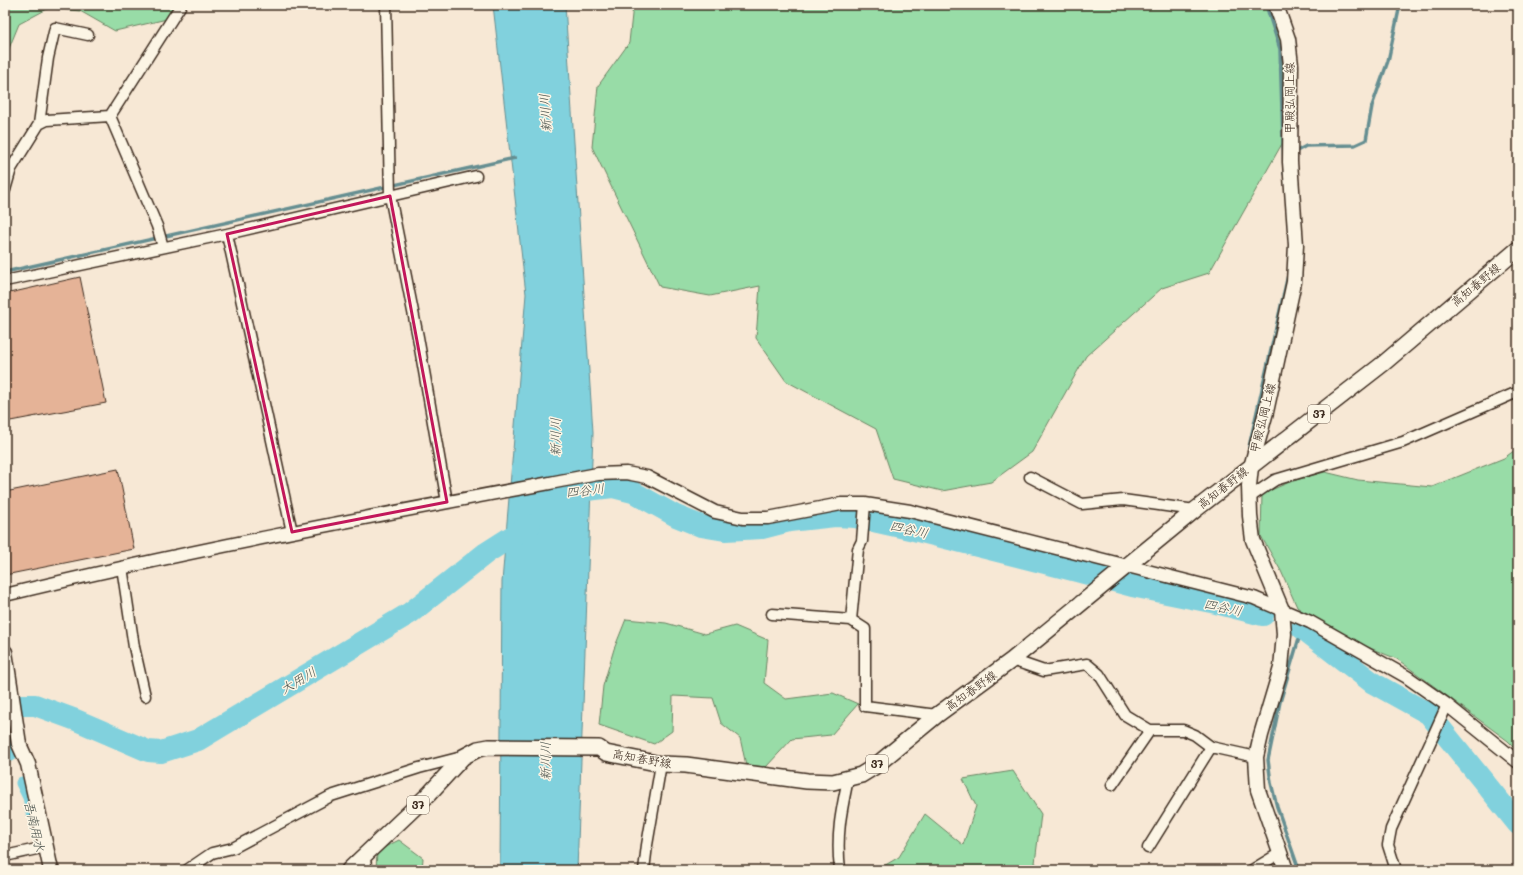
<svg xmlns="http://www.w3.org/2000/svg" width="1523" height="875" viewBox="0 0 1523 875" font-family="Mali,'Klee One',sans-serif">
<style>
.green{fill:#98dca7;stroke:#6a8362}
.water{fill:#81d1dd;stroke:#658e91}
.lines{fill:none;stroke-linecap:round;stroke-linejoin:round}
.stream{stroke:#658e91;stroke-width:3.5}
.canal{stroke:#81d1dd;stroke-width:13}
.river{stroke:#81d1dd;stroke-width:22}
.building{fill:#e5b397;stroke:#3b2a1e}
.minor-casing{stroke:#3b2a1e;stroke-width:13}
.tertiary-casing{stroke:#3b2a1e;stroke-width:15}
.secondary-casing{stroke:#3b2a1e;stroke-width:17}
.primary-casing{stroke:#3b2a1e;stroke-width:18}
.minor{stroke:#fcf5e5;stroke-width:10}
.tertiary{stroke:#fcf5e5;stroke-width:12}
.secondary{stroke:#fcf5e5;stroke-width:14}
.primary{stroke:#fcf5e5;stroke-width:15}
.marked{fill:none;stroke:#c2185b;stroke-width:3;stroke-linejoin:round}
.labels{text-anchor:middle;stroke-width:3;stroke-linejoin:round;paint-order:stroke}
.shield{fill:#fcf5e5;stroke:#75675a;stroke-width:1}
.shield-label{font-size:11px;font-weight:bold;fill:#3b2a1e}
.street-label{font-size:12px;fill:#3b2a1e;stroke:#fcf5e5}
.water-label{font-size:13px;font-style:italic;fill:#4c544e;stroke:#fcf5e5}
</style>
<rect width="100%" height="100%" fill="#f7e8d5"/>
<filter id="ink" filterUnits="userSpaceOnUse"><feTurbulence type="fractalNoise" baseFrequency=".025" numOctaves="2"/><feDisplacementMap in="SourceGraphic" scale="8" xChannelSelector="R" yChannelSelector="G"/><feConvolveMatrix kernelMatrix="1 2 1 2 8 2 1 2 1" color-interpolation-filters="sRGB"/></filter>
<g filter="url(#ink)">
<!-- green -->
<path class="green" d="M5,5h173l-11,14 -52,12 -35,-20 -31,-3 -30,16 -14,34z
M633,5h637l16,38 -3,99 -74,131 -47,15 -76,68 -54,96 -41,30 -49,9 -49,-12 -17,-50 -90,-48 -30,-43 4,-52 -50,10 -50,-9 -68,-140 6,-61 31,-43z
M1518,448v303l-10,-10 -111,-82 -69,-28 -31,-24 -16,-36 -20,-35 1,-42 30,-13 33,-9 33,8 74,7 72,-29z
M626,619l40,4 39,11 30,-8 33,14 -4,43 22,16 47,-6 25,11 -27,31 -39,4 -26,28 -20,-2 -6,-27 -19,-15 -8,-25 -40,-2 -1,35 -18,13 -55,-19 4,-39 11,-37z
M1013,771l28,43 -6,49 13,7h-171l22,-13 26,-43 38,31 13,-39 -13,-27z
M399,840l24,18 -1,12h-46l1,-19z"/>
<!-- water -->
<path class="water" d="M493,5h72l28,427 -16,438h-77l2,-288 24,-288z"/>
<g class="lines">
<!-- stream -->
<path class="stream" d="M1266,5l14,44 4,125
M1518,92l-2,2 2,51
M1295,152l11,-6 49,-1 11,-5 6,-34 16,-45 12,-56
M5,272l510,-114
M1249,447l39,-172
M1299,870l-22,-63 -6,-24 -3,-23 12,-58 22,-74"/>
<!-- canal -->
<path class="canal" d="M5,740l2,10 4,5
M22,783l7,14 3,15"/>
<!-- river -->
<path class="river" d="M561,493l52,-6 20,5 43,24 25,10 24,4 37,-2 27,-7 46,-5 20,1 59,13 163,41 55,15 84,17 47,12
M1302,628l71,55 56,31 89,110
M5,705h30l41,15 72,31 13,1 37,-12 212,-127 76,-60 44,-28"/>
</g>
<!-- building -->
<path class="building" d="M80,277l26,126 -101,19v-128z
M118,469l16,80 -129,26v-83z"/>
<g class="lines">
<!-- minor casing -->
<g class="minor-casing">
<path id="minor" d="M386,5l4,191 28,141 29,165
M110,116l47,110 6,21
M39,124l9,-66 7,-30 33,7
M5,190l6,-21 28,-45 8,-4 63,-4 71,-111
M227,234l65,298
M5,281l222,-47 249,-58
M1030,477l52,27 41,-4 72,10
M1250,497l25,-17 128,-38 110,-48
M865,504l-3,37 -4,8 -7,71 14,9v77l72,9
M122,567l12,80 11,49
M772,614l79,6
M1012,660l32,11 43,-7 12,10 26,41 25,15h33l12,5 16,12 45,10
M1112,785l38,-55
M1148,848l63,-101
M364,855l3,15
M5,856l41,-9
M187,870l25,-17 21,-5 98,-52 88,-28 43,-11
M644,870l3,-25 14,-81
M840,870c-4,-35 1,-58 8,-91
M1252,870l28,-17
M1396,870l-8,-25 3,-16 56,-124"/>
</g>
<!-- tertiary casing -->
<g class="tertiary-casing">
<path id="tertiary" d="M5,595c196,-48 395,-84 593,-121l28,-1 21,4 68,35 28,6h25l73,-14h24l45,7 344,87 56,24 97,55 40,28 71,57"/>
</g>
<!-- secondary casing -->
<g class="secondary-casing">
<path id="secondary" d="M1276,5l12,34 3,26 -1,97 6,83 -2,37 -28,130 -15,55 -2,19 1,30 3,24 29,70 2,24 -3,34 -20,67 -5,22 2,33 28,80
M5,652l14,92 9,20 23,106"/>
</g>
<!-- primary casing -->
<g class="primary-casing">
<path id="primary" d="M349,870l80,-76 34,-37 15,-8 11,-2 110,1 7,5 55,11 25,1 121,16 26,1 28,-7 13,-8 63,-52 75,-55 183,-150 189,-147 134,-114"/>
</g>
<!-- minor -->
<use href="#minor" class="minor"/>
<!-- tertiary -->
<use href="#tertiary" class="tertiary"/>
<!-- secondary -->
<use href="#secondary" class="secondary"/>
<!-- primary -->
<use href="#primary" class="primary"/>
</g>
</g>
<!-- marked area -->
<path class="marked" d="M390,196l57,306 -155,30 -65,-298z"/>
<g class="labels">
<!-- shield labels -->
<g class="shield">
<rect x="1308" y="405" width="22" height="18" rx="3"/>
<rect x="866" y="755" width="22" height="18" rx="3"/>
<rect x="407" y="796" width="22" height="18" rx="3"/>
</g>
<g class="shield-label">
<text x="1319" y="418">37</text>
<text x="877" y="768">37</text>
<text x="418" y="809">37</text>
</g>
<!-- street labels -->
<g class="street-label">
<text transform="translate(1290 98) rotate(-90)" y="4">甲殿弘岡上線</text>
<text transform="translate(1476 285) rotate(-40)" y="4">高知春野線</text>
<text transform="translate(1263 418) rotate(-76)" y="4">甲殿弘岡上線</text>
<text transform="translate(1223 488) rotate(-38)" y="4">高知春野線</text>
<text transform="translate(971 691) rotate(-36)" y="4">高知春野線</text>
<text transform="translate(642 759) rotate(10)" y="4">高知春野線</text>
</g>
<!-- water labels -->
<g class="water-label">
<text transform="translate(545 113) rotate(-94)" y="5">新川川</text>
<text transform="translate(555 437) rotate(-90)" y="5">新川川</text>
<text transform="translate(585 490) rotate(-6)" y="5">四谷川</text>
<text transform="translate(909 529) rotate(13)" y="5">四谷川</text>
<text transform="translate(1223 607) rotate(12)" y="5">四谷川</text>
<text transform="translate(298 680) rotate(-31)" y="5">大用川</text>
<text transform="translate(545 761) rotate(-90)" y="5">新川川</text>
<text transform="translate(35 826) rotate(77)" y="5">吾南用水</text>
</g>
</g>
<!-- margin -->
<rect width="1523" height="875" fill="none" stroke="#fcf5e5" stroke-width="20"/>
<rect x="10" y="10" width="1503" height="855" fill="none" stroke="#3b2a1e" stroke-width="1.5" filter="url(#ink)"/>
</svg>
